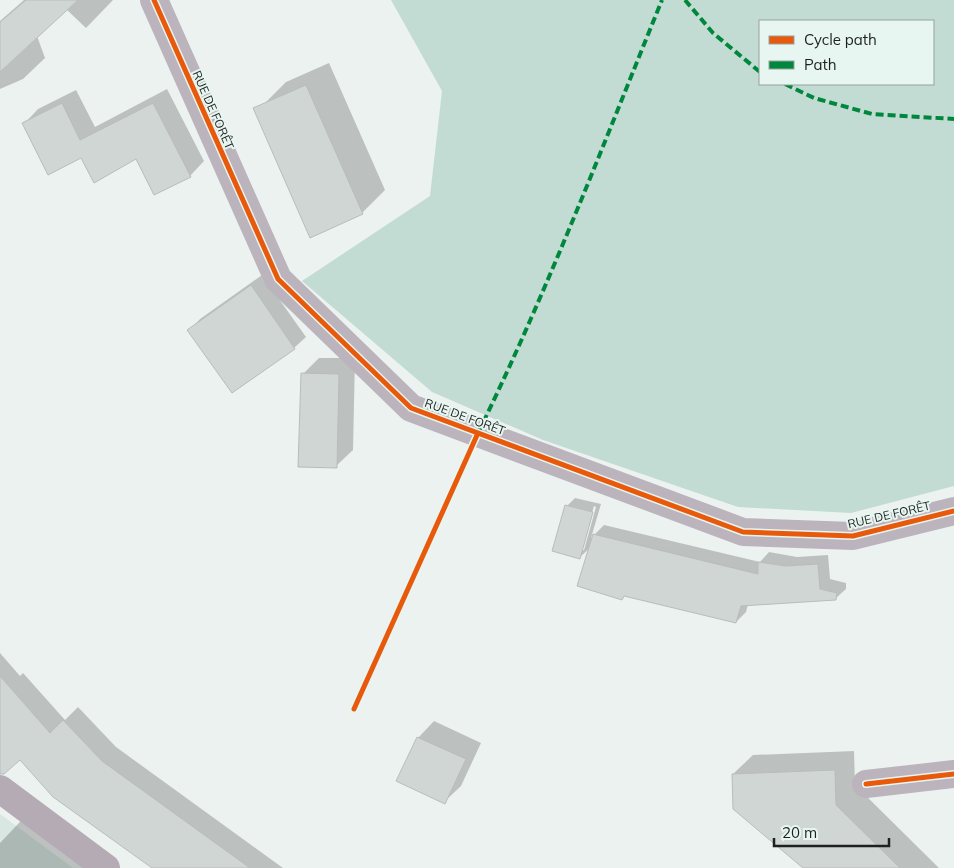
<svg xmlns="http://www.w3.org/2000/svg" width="954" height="868" viewBox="0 0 954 868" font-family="Mulish,sans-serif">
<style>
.built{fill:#d8e7e2}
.green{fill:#c2dcd4;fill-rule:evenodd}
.shadow{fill:#0003;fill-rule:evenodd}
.building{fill:#d0d6d4;stroke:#b8bdbb}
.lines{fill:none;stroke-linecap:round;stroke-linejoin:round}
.minor{stroke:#bcb4bd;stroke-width:28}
.major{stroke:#b4abb5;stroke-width:28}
.quiet{stroke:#00873e;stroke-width:4;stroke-dasharray:8 4;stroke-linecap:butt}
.cycleway-casing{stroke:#e8f6f1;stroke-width:8}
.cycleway{stroke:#e8590c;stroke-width:5}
.labels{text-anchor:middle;stroke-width:4;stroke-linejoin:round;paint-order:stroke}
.street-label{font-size:12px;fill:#1d2220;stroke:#e8f6f1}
</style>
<rect width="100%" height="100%" fill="#ecf2f0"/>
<!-- built -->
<path class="built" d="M0,814l73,54h-73z"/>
<!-- green -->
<path class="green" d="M391,0h563v486l-103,27 -113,-6 -195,-67 -111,-48 -130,-111 128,-85 12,-105zM760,21h173v63h-173z"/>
<!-- shadow -->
<path class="shadow" d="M24,0h89l-27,28 -20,-19 -29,27 8,22 -22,21 -23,10v-68z
M329,63l56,127 -23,23 -99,-108 23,-23z
M167,89l37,72 -14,15 -53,-18 -56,-1 -57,-33 14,-15 38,-19 19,37z
M262,275l44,62 -12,11 -105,-17 11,-12z
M319,358h36l-2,92 -17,16 -33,-92z
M575,498l26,6 -10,34 13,-13 156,37 9,-10 28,5 31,-2 2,24 16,4v6l-10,9 -88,6 -2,8 -10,10 -111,-27 -3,4 -31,-52 -11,10 -13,-51zM594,506l2,1 -12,43h-3z
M0,653l20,23 3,-3 42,47 13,-13 38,40 167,121h-129l-134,-110 -20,-6z
M434,721l47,22 -20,43 -17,16 -26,-64z
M854,751l1,34 84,83h-134l-72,-94 20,-19z
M34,807l81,61h-115v-25z"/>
<!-- building -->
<path class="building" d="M26,0h52l-78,72v-50z
M306,85l57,129 -53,24 -57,-130z
M62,103l18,37 73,-37 38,74 -37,18 -18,-36 -42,24 -13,-25 -33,17 -26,-52z
M251,285l44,64 -63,44 -45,-63z
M301,373l38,1 -2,94 -39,-1z
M565,505l28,7 -13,47 -28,-8z
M593,534l165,40v-12l28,4 32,-2 2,25 17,4 -1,7 -95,6 -5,17 -112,-27 -2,4 -45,-14z
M0,676l50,57 13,-13 39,41 148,107h-98l-99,-71 -33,-37 -16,14h-4z
M417,737l49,22 -21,45 -49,-23z
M835,770l1,35 64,63h-97l-70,-59 -1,-35z"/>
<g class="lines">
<!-- minor -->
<path class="minor" d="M154,0l124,279 133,129 332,124 110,4 101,-25
M866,784l88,-10"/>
<!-- major -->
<path class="major" d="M0,789l106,79"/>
<!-- quiet -->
<path class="quiet" d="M685,0l28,33 47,39
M785,84l29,14 58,16 82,5
M478,433c69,-141 125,-288 184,-433"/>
<!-- cycleway casing -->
<g class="cycleway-casing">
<path id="cycleway" d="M154,0l124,279 133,129 332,124 110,4 101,-25
M354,709l124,-276
M866,784l88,-10"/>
</g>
<!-- cycleway -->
<use href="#cycleway" class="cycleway"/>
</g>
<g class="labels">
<!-- street labels -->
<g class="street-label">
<text transform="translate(213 110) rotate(66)" y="4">RUE DE FORÊT</text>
<text transform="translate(465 417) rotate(20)" y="4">RUE DE FORÊT</text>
<text transform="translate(889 515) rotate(-13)" y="4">RUE DE FORÊT</text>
</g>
</g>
<!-- legend -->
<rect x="759" y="20" width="175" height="65" fill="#e8f6f1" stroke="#97a19d"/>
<rect x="769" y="36" width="25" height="8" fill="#e8590c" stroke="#97a19d"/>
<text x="804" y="45" font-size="15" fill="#1d2220">Cycle path</text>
<rect x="769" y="61" width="25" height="8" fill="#00873e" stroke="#97a19d"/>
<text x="804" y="70" font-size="15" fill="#1d2220">Path</text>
<!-- scale -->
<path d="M774 838v8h115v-8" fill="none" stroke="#1d2220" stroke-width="2.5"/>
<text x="782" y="838" font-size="15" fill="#1d2220" stroke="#e8f6f1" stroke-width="4" paint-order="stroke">20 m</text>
</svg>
